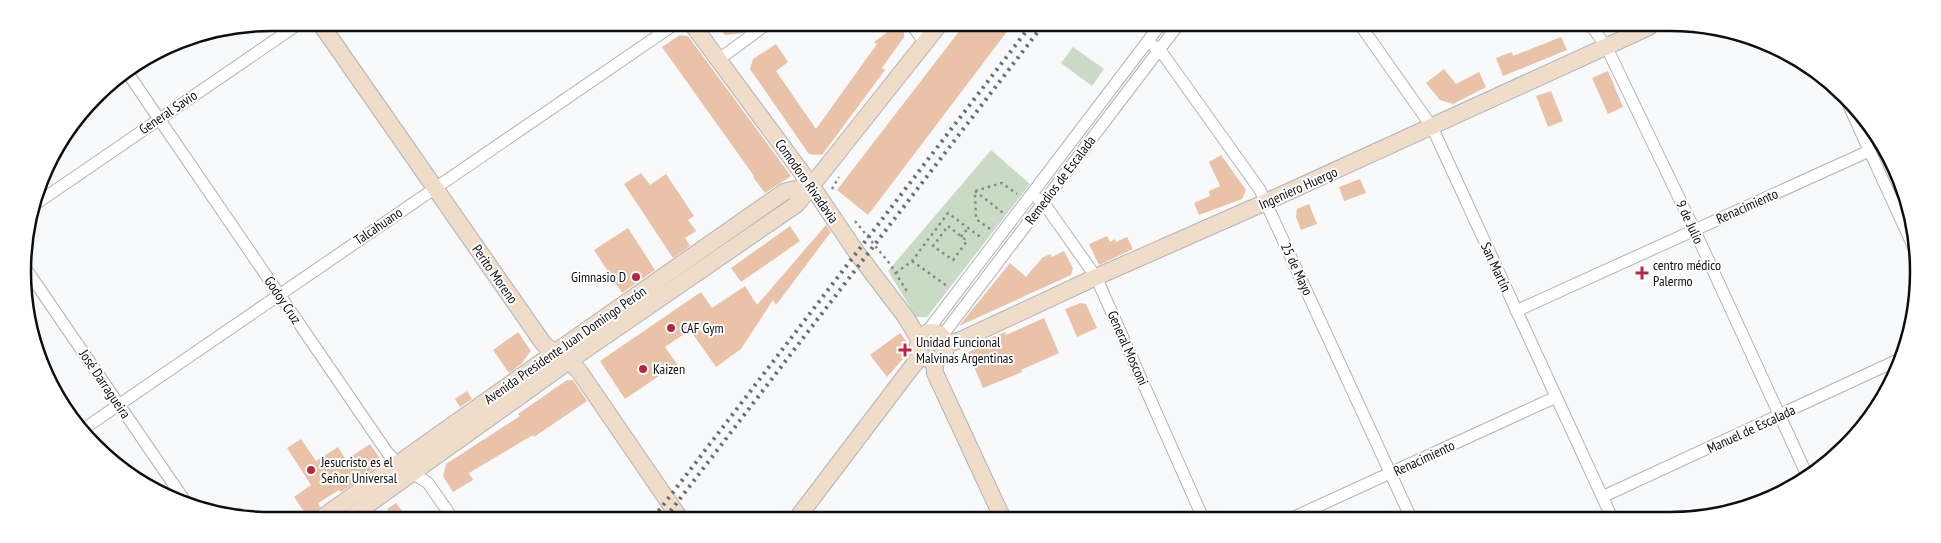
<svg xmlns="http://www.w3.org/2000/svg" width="1941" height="543" viewBox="0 0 1941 543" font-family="'PT Sans Narrow',sans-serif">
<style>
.green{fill:#cadbc5}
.building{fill:#e9c2a8}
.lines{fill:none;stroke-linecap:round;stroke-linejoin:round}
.street-casing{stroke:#b1b3b4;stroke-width:13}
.secondary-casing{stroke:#b1b3b4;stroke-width:18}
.path{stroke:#868789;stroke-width:2.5;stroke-dasharray:2.5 4;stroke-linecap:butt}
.street{stroke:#fff;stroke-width:11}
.secondary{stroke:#f0ddc9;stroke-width:16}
.rail{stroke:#6b6c6d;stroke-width:4;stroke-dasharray:2.5 5;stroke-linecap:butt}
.poi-dot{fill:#b7263f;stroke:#fff;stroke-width:2}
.labels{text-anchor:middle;stroke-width:4;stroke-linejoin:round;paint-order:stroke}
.street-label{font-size:14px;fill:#0e0e0f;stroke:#fff}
.poi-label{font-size:14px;fill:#0e0e0f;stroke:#fff;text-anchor:start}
.rim{fill:none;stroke:#0e0e0f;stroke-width:2.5}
</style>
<rect width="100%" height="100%" fill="#f7f9fb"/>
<!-- green -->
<path class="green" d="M1073,47l31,22 -12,17 -31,-23z
M991,150l39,34 -103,133h-11l-28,-46z"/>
<!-- building -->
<path class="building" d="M717,24h37l-11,9 -18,2z
M897,25h3l4,5v7l-22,31 3,2 -63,85 -13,-1 -59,-85 3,-10 23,-15 12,18 -12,9 40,58 61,-85 -3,-2z
M964,25h48l-144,190 -31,-25z
M680,35l8,1 103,140 -26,17 -12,-16 1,-1 -92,-129z
M1561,37l6,13 -64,26 -7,-18 16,-6 1,4z
M1444,69l12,15 23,-12 7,15 -33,17 -13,-4 -14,-17z
M1608,71l15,36 -15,7 -16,-36z
M1551,91l12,30 -15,6 -12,-31z
M1221,155l25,35 -4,9 -43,16 -5,-12 16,-7 -1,-5 11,-5 -11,-24z
M641,173l9,12 16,-11 28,42 -6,4 8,11 -11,7 5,8 -17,12 -49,-74z
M1360,179l6,14 -22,8 -5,-14z
M1309,204l8,20 -16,6 -5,-13 1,-8z
M826,225l5,7 -55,73 -3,-5 -32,49 -25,18 -26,-37 -25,17 12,17 -52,35 -25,-38 101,-69 11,16 33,-22 12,19z
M790,226l10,15 -59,41 -10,-14z
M628,228l27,42 -33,23 -28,-43z
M1107,236l3,6 5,-3 1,3 11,-5 6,12 -34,16 -10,-21z
M1064,251l9,17 -2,7 -112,51 51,-63 16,14 16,-19 8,-4 2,3z
M1081,303l5,1 11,24 -20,9 -12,-28z
M1044,318l15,35 -38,17 1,2 -39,16 -15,-36 22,-9 -2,-4 17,-7 1,3z
M518,332l13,19 -10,13 -12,9 -16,-23z
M900,333l7,9 2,10 -22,25 -17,-22z
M567,380h6l14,21 -53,36 -1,-2 -64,38 4,7 -20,12 -10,-16 3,-12 74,-48 -2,-2z
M467,391l5,8 -12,8 -5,-8z
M301,439l15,22 22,-14 8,13 24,-16 11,16v4l-40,28 -2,-2 -21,13 2,4 -5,6 -8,3 -13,-19 17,-12 -24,-37z
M396,503l10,13h-14l-5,-7z"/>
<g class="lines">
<!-- street casing -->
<g class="street-casing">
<path id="street" d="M912,25l13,18
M1361,26l71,101 180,391
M1592,27l14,19 88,183 113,246
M1147,42l13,8 100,140 151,328
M718,60l49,-36
M127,72l260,380 11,12 30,19 23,33
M1849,106l65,142
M1038,199l5,3 53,75 107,241
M37,203l263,-180
M24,266l161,235
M1516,311l353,-160
M926,333l234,-308
M942,336l236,-311
M82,430l593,-406
M1602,497l298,-138
M1292,518l264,-121"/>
</g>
<!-- secondary casing -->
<g class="secondary-casing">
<path id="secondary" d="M320,23l223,320c11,11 25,16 36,28l100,146
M692,24l119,161 46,68 48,63 14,23
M918 346a14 14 0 1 1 28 0a14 14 0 1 1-28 0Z
M946,344l15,-4 135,-63 170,-75 383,-175
M934,359l1,14 67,144
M324,516l230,-163 230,-161 27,-7
M352,516l217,-155 228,-157 142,-179
M798,517l123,-162"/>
</g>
<!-- path -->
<path class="path" d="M832,189l7,-12
M975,191l28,22
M855,221l35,43 18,29
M948,226l19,15 -14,19 -20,-14z
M990,229l-14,-10 -1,-28 27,-8 15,11
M961,237l7,-9
M912,261l35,25
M896,273l16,-12 36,-48 35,26"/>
<!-- street -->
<use href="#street" class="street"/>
<!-- secondary -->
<use href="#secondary" class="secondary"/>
<!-- rail -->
<path class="rail" d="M654,517l377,-492
M666,517l377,-492"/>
</g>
<!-- markers -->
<g class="poi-dot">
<path d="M1639.5 265.5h5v5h5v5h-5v5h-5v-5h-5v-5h5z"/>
<circle cx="636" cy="277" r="5"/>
<circle cx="671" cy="328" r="5"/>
<path d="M902.5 342.5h5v5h5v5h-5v5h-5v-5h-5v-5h5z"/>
<circle cx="643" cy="369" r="5"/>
<circle cx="311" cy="470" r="5"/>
</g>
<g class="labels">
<!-- street labels -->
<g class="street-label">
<text transform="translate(168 112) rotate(-34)" y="5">General Savio</text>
<text transform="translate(1060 180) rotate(-53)" y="5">Remedios de Escalada</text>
<text transform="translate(807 181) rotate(55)" y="5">Comodoro Rivadavia</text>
<text transform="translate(1298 188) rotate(-24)" y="5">Ingeniero Huergo</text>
<text transform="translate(1747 206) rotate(-24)" y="5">Renacimiento</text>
<text transform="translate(1690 222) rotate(65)" y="5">9 de Julio</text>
<text transform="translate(378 226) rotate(-34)" y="5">Talcahuano</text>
<text transform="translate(1496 267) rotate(65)" y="5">San Martín</text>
<text transform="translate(1297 269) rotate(65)" y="5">25 de Mayo</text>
<text transform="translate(495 274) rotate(55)" y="5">Perito Moreno</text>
<text transform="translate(283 300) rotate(56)" y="5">Godoy Cruz</text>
<text transform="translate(565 345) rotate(-35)" y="5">Avenida Presidente Juan Domingo Perón</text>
<text transform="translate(1128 348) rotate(66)" y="5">General Mosconi</text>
<text transform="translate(105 384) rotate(56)" y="5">José Darragueira</text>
<text transform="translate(1751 429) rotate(-25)" y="5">Manuel de Escalada</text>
<text transform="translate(1424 458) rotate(-25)" y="5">Renacimiento</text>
</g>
<!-- poi labels -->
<g class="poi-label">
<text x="1653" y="270">centro médico<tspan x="1653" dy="16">Palermo</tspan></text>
<text x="626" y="282" text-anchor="end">Gimnasio D</text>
<text x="681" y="333">CAF Gym</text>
<text x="916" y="347">Unidad Funcional<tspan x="916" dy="16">Malvinas Argentinas</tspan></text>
<text x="653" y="374">Kaizen</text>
<text x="321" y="467">Jesucristo es el<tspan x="321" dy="16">Señor Universal</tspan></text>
</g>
</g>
<!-- crop -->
<path d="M0 0H1941V543H0ZM271 31H1670A240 240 0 0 1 1910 271V272A240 240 0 0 1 1670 512H271A240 240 0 0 1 31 272V271A240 240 0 0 1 271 31Z" fill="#fff" fill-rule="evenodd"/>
<path class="rim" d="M271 31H1670A240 240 0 0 1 1910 271V272A240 240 0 0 1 1670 512H271A240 240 0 0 1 31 272V271A240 240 0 0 1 271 31Z"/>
</svg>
